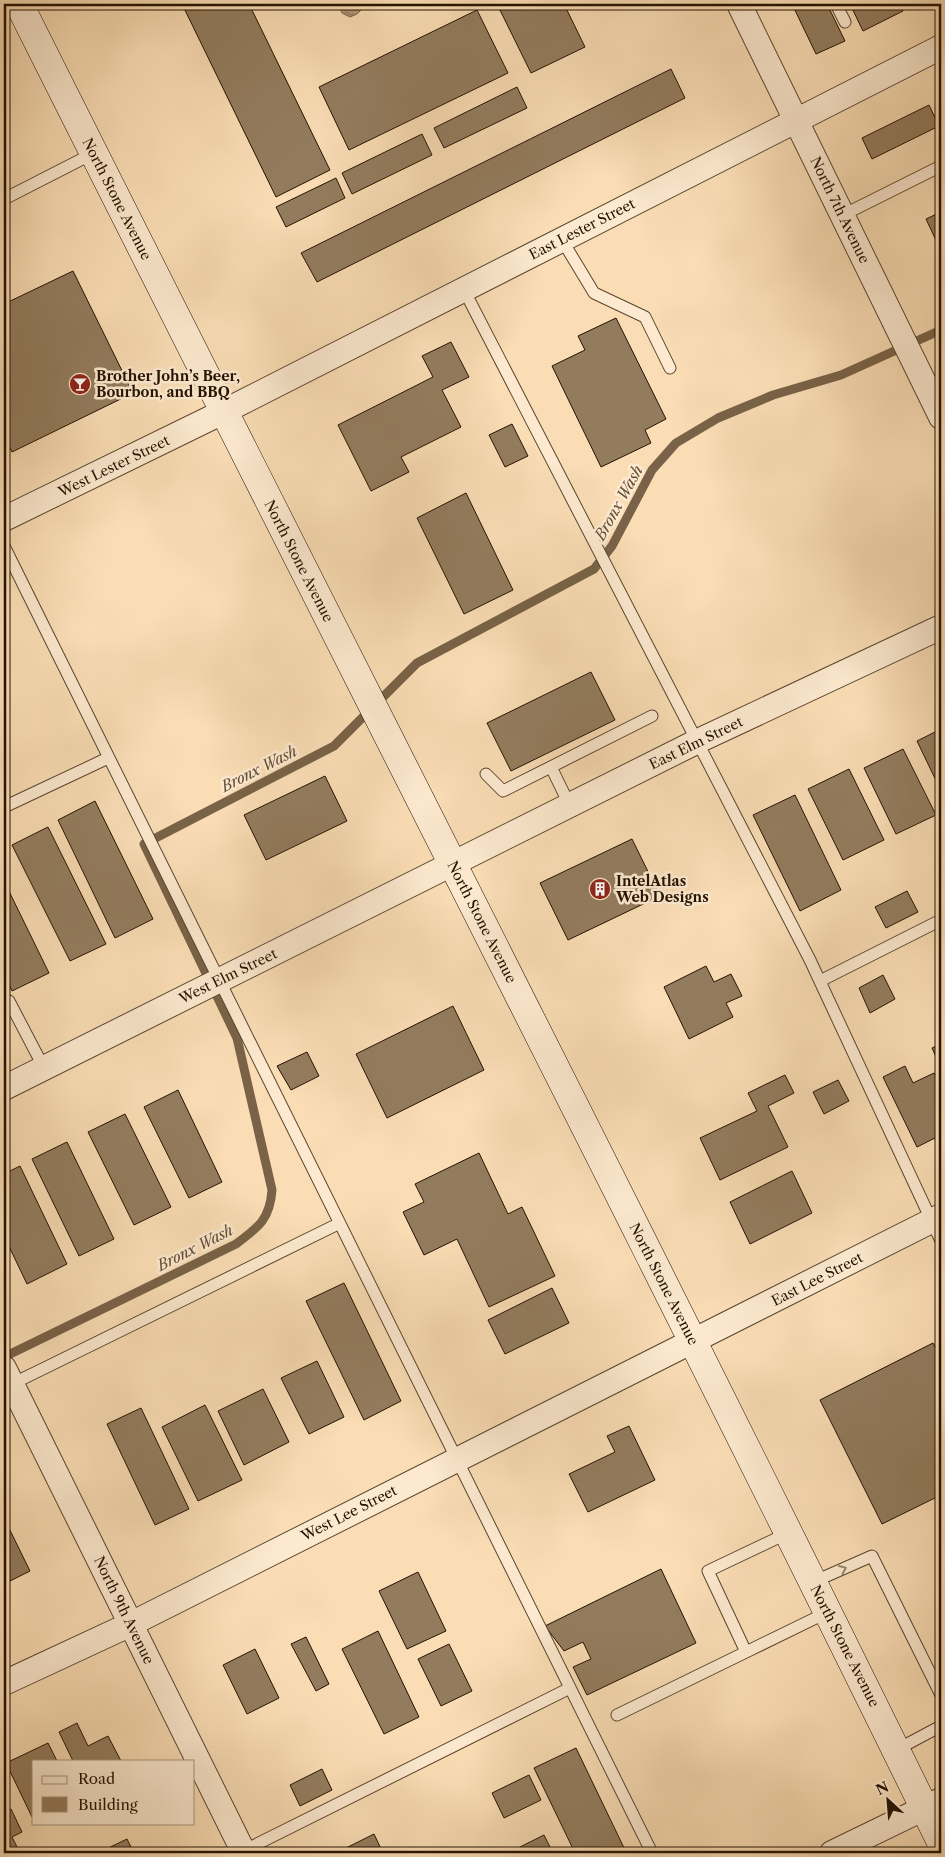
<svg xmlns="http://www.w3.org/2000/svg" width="945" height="1857" viewBox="0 0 945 1857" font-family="'Libre Caslon Text',serif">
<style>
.water{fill:url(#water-ripples);stroke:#796247}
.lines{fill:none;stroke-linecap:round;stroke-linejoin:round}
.stream{stroke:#796247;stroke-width:9}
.building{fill:#937c5e;stroke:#241200}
.lane-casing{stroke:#5a452d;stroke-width:13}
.street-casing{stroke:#5a452d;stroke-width:26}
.secondary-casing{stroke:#241200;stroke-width:29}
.lane{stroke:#fce9cf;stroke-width:11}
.street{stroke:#fce9cf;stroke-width:24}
.secondary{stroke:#fce9cf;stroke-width:28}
.oneway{stroke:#9b8872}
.labels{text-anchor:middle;stroke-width:5;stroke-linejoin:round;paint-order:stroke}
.street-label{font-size:14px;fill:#241200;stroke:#fce9cf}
.poi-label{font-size:14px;font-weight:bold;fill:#241200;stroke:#fce9cf;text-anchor:start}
.water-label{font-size:15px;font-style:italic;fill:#634e36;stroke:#fce9cf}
</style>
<defs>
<pattern id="water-ripples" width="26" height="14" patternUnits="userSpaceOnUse" patternTransform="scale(1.25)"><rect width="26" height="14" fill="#b19877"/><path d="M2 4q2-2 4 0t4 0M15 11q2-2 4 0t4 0" fill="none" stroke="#907b5f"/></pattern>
</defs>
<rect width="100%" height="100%" fill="#faddb5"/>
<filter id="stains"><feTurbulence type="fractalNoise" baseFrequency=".004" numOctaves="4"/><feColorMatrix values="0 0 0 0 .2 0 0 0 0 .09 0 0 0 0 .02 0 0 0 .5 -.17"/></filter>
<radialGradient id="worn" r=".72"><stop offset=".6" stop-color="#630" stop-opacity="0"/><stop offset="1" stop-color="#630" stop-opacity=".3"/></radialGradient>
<!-- water -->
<path class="water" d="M338,4h29l-10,10 -7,3 -8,-4z"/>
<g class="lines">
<!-- stream -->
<path class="stream" d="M4,1357l232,-113c23,-17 34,-25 36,-54l-35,-152 -93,-194 190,-98 83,-83 177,-94 18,-23 40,-76 24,-27 42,-25 55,-23 68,-20 100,-45"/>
</g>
<!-- building -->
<path class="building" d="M182,4h67l81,166 -54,27z
M497,4h67l21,43 -54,26z
M792,4h35l18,37 -29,13z
M850,4h49l4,7 -40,20z
M477,10l31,63 -159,77 -30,-63z
M671,69l14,29 -368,184 -16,-29z
M517,87l10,21 -83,40 -10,-20z
M929,105l10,21 -67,33 -10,-21z
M422,134l10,21 -80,39 -10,-21z
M336,178l9,20 -59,29 -10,-20z
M941,212v39l-15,-32z
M73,271l60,122 -121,59 -8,-17v-131z
M616,318l50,101 -21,11 6,13 -50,24 -49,-101 33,-16 -7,-14z
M451,342l18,35 -27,13 19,37 -60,30 8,15 -38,19 -33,-66 95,-48 -11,-21z
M512,424l16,32 -23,11 -16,-32z
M466,493l47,97 -49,24 -47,-96z
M591,672l24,48 -104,51 -24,-48z
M941,729v62l-24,-50z
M903,749l33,66 -40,19 -32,-66z
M849,769l35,71 -41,20 -35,-71z
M325,776l22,45 -81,39 -22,-45z
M795,795l46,95 -41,21 -47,-96z
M95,801l58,118 -38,19 -57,-118z
M48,827l58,117 -36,17 -58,-116z
M632,839l28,57 -92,44 -28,-57z
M4,881l45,92 -37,18 -8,-17z
M907,891l11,21 -32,16 -11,-21z
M706,966l8,16 17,-8 11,22 -16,7 7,14 -44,22 -25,-52z
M883,975l12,24 -25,14 -11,-25z
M453,1006l31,64 -97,48 -31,-64z
M941,1044v24l-9,-20z
M307,1052l12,24 -28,14 -14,-24z
M905,1066l8,17 21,-10 7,15v47l-24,12 -34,-70z
M785,1075l9,18 -26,13 20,41 -68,33 -20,-42 57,-27 -9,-18z
M838,1080l11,21 -25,13 -11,-22z
M178,1090l44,92 -33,16 -45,-91z
M125,1114l46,93 -37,18 -46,-93z
M67,1142l47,97 -35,17 -47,-97z
M479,1153l29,61 14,-7 33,69 -66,31 -32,-68 -33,16 -21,-43 21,-10 -9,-18z
M20,1166l47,98 -40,20 -23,-48v-62z
M792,1171l20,42 -62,31 -20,-42z
M344,1283l57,118 -37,19 -58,-119z
M552,1288l17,35 -64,31 -17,-34z
M933,1343l8,16v136l-59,29 -62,-124z
M317,1361l27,56 -35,17 -28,-56z
M263,1389l26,53 -45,23 -26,-54z
M205,1405l37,75 -44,21 -36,-74z
M141,1408l48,101 -34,16 -48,-101z
M629,1426l26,54 -67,32 -19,-38 46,-22 -8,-16z
M4,1518l26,53 -26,13z
M661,1569l35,74 -109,52 -14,-28 18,-8 -8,-17 -19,9 -19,-25z
M418,1572l28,59 -39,18 -28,-58z
M378,1631l41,86 -35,17 -42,-85z
M306,1637l23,47 -13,7 -25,-47z
M449,1644l23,47 -31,15 -23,-47z
M255,1649l24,49 -32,16 -24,-49z
M77,1723l11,23 20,-10 13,25h-48l-14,-29z
M48,1743l9,18h-23v55l-2,1 -26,-54z
M576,1748l50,104 -2,1h-49l-41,-85z
M322,1769l10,21 -32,16 -10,-21z
M529,1775l12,25 -37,18 -12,-25z
M11,1809l11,23 -10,5 8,16h-16v-41z
M374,1834l9,19h-37l-2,-4z
M544,1835l9,18h-43v-1z
M127,1839l7,14h-31l-1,-2z"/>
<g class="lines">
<!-- lane casing -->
<g class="lane-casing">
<path id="lane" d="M836,4l9,18
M4,199l90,-46
M843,215l98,-49
M562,240l32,53 51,24 25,51
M464,290l346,670 131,281
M4,546l648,1307
M551,767l19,39
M486,774l17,17 149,-75
M4,807l104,-49
M820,981l121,-61
M9,1001l35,67
M10,1385l328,-161
M813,1582l59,-26 69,139
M746,1652l82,-40
M617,1715l129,-63 -38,-81 80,-38
M896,1750l45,-24
M241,1852l329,-164"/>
</g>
<!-- street casing -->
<g class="street-casing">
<path id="street" d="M739,4l202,413
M4,519l219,-107 718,-365
M4,1088l694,-347 243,-114
M4,1368l240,485
M4,1683l127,-59 810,-408
M832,1853l109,-53"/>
</g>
<!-- secondary casing -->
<g class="secondary-casing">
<path id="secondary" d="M19,4c307,613 620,1222 922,1838"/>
</g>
<!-- lane -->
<use href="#lane" class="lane"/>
<!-- street -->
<use href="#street" class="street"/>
<!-- secondary -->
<use href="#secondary" class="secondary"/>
</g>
<!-- one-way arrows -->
<defs><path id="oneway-chevron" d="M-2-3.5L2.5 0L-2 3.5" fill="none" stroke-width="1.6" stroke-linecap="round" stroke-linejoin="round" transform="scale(1.25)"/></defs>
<use class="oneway" href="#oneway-chevron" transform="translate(843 1569) rotate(-24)"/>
<!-- icons -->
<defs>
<g id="bar-disc" transform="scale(1.125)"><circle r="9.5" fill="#8f2418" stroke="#fce9cf"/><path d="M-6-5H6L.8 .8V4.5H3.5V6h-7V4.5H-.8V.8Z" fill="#fff"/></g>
<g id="building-disc" transform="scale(1.125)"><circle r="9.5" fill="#8f2418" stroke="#fce9cf"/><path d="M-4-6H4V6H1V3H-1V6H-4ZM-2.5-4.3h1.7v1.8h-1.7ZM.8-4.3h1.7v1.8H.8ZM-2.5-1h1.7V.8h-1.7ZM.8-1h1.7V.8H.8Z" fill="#fff"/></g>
</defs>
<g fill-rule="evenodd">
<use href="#bar-disc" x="80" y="384"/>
<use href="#building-disc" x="600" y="889"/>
</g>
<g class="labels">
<!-- street labels -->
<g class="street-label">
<text transform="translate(117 199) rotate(63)" y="5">North Stone Avenue</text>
<text transform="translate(840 210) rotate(64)" y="5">North 7th Avenue</text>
<text transform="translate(582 229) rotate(-27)" y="5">East Lester Street</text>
<text transform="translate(114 466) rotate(-26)" y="5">West Lester Street</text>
<text transform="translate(299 561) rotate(63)" y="5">North Stone Avenue</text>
<text transform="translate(696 743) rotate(-26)" y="5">East Elm Street</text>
<text transform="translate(482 922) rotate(63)" y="5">North Stone Avenue</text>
<text transform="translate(228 976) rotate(-26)" y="5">West Elm Street</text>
<text transform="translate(817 1279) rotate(-27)" y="5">East Lee Street</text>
<text transform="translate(664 1284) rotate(63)" y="5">North Stone Avenue</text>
<text transform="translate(349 1513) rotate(-27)" y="5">West Lee Street</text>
<text transform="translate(124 1610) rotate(64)" y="5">North 9th Avenue</text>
<text transform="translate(845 1646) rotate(63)" y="5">North Stone Avenue</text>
</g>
<!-- poi labels -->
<g class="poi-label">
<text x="96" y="381">Brother John’s Beer,<tspan x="96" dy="16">Bourbon, and BBQ</tspan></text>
<text x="616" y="886">IntelAtlas<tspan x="616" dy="16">Web Designs</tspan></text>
</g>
<!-- water labels -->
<g class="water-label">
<text transform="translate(619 503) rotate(-61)" y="5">Bronx Wash</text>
<text transform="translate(259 769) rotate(-27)" y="5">Bronx Wash</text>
<text transform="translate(195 1248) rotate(-27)" y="5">Bronx Wash</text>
</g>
</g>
<!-- margin -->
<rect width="945" height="1857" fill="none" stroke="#faddb5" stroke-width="20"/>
<rect x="5" y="5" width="935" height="1847" fill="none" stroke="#241200" stroke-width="2.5"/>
<rect x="10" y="10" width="925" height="1837" fill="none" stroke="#241200"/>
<!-- legend -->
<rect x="32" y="1760" width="162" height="65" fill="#fce9cf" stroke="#a6937c"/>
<rect x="42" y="1776" width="25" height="8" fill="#fce9cf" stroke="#a6937c"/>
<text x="78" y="1784" font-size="15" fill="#241200">Road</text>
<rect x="42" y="1797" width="25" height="15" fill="#937c5e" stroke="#a6937c"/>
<text x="78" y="1810" font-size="15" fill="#241200">Building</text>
<!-- north arrow -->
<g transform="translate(888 1800) rotate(334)" stroke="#fce9cf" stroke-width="4" paint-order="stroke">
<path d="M0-4L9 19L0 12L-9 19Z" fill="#241200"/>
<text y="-8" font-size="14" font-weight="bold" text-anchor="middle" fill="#241200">N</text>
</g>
<rect width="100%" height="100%" filter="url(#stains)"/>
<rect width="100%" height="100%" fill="url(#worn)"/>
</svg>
